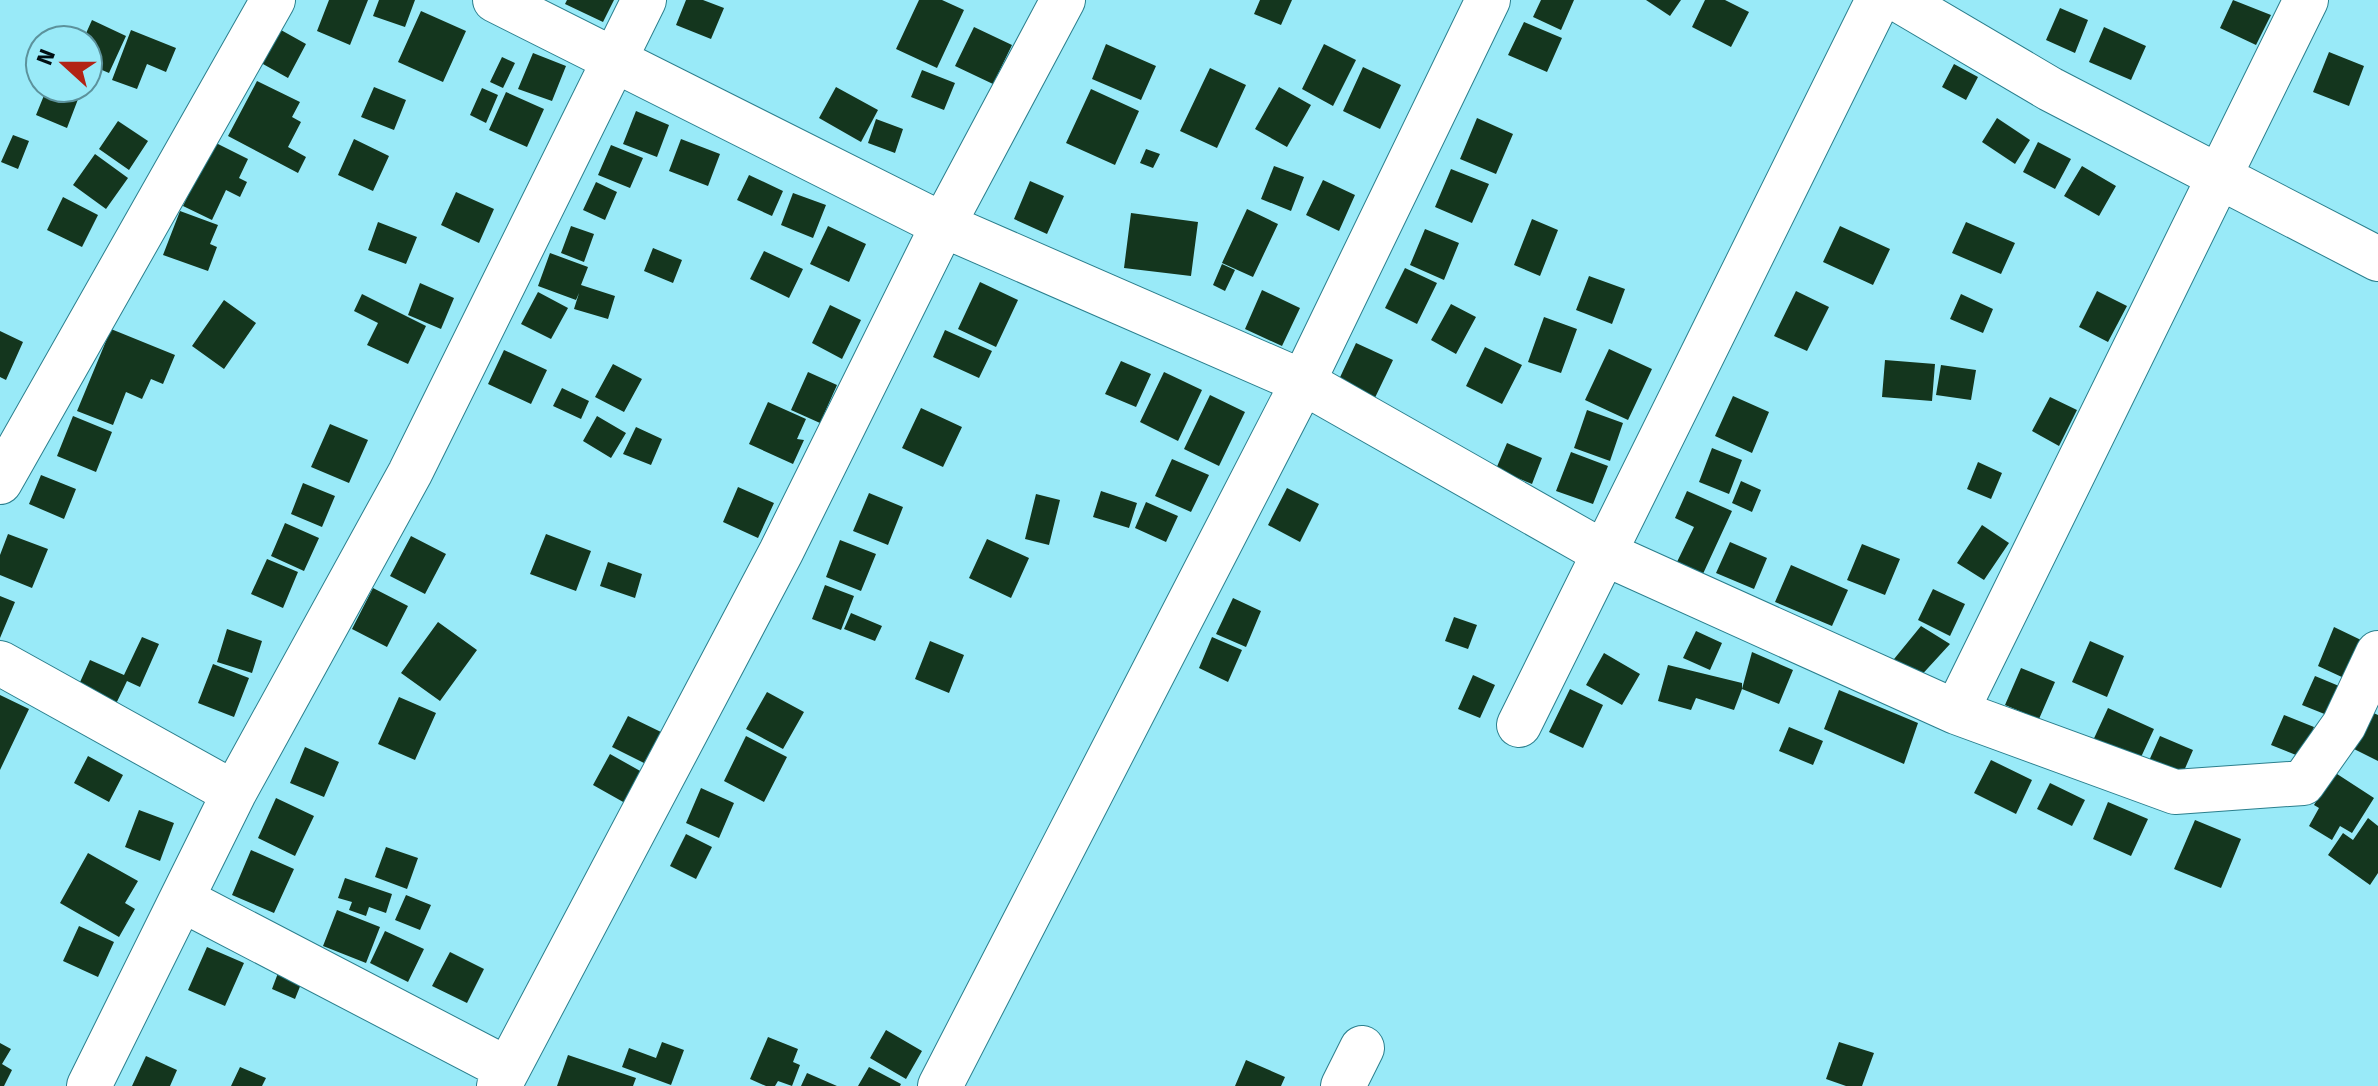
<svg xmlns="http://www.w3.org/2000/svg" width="2378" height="1086" viewBox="0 0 2378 1086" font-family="'Fira Sans',sans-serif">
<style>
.building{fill:#14361e}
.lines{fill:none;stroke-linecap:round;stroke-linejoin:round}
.minor-casing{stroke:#2b7f8d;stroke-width:46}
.minor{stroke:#fff;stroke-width:44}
</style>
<rect width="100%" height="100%" fill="#99eaf8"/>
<!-- building -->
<path class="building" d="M329,0h39l-18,45 -33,-14z
M379,0h36l-10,27 -32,-11z
M567,0h47l-11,22 -38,-18z
M686,0h17l21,8 -13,31 -35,-14z
M919,0h23l22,10 -27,58 -41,-19z
M1260,0h32l-11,25 -27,-11z
M1541,0h33l-13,30 -28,-13z
M1646,0h35l-11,16z
M1705,0h20l24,12 -18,35 -39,-20z
M2233,0l38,15 -15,30 -36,-17z
M2060,8l28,12 -13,33 -29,-13z
M421,11l45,20 -23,51 -45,-20z
M92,20l34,16 -17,37 -21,-9v-24h-5z
M1524,22l38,16 -15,34 -39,-17z
M272,25l34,19 -18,34 -34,-19z
M974,27l38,18 -19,39 -38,-18z
M2104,27l42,19 -15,34 -42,-18z
M131,30l45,18 -10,24 -19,-8 -10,25 -25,-9z
M1106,44l50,22 -15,34 -49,-21z
M1324,44l32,16 -23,46 -31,-17z
M2329,52l35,14 -15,40 -36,-14z
M533,53l33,13 -14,35 -34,-12z
M502,57l13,6 -12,25 -13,-6z
M1954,64l24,13 -12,23 -24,-13z
M1363,67l38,18 -21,44 -37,-18z
M1210,68l36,17 -29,63 -37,-17z
M922,70l33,13 -11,27 -33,-13z
M257,81l43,21 -8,15 9,5 -13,25 18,10 -8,16 -70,-37z
M374,87l32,13 -12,30 -33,-13z
M836,87l42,23 -17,32 -42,-24z
M1279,87l32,18 -24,42 -32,-18z
M47,88h18l15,6 -13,34 -31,-13z
M482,88l16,7 -12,28 -16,-8z
M1091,89l48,22 -24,54 -49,-22z
M506,92l38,17 -17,38 -38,-17z
M636,111l33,14 -12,32 -34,-13z
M1477,118l36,16 -17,40 -36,-15z
M1997,118l33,22 -15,24 -33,-22z
M876,119l27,10 -8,24 -27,-10z
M118,121l30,20 -19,29 -30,-21z
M13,135l16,6 -11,28 -17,-7z
M354,139l35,17 -16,35 -35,-16z
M681,139l39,15 -12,32 -39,-15z
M214,142l34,17 -9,19 8,4 -7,15 -14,-7 -14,30 -29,-14z
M2038,142l33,17 -16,30 -32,-17z
M611,145l32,13 -13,30 -32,-13z
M1146,149l14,5 -7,14 -13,-5z
M95,154l33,24 -22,31 -33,-24z
M1274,166l30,11 -13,34 -30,-12z
M2082,166l34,20 -17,30 -35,-20z
M1451,169l38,15 -17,39 -37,-16z
M749,175l34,16 -11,25 -35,-16z
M1323,180l32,15 -16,36 -33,-16z
M1030,181l34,15 -17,38 -33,-15z
M596,182l21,10 -12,28 -22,-10z
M456,192l38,17 -15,34 -38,-18z
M793,193l33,12 -13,33 -32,-13z
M63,197l35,18 -16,32 -35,-17z
M1247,209l31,15 -25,53 -31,-14z
M180,211l38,14 -8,19 7,3 -9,24 -45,-16z
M1131,213l67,9 -7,54 -67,-8z
M1532,219l26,11 -18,46 -26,-11z
M378,222l39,15 -11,27 -38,-14z
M1966,222l49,21 -14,31 -49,-21z
M571,226l23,8 -10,28 -23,-9z
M828,226l38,18 -17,38 -39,-18z
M1840,226l50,23 -17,36 -50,-23z
M1425,229l34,14 -15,37 -34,-15z
M653,248l29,12 -9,23 -29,-12z
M764,251l39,18 -14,29 -39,-19z
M550,253l38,14 -7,18 34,11 -7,23 -34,-10 5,-16 -3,7 -38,-14z
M1222,264l13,6 -10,21 -12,-6z
M1405,268l32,15 -20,41 -32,-16z
M1589,276l36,13 -13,35 -36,-14z
M980,282l38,18 -22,47 -38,-18z
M420,283l34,15 -13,31 -33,-14z
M1262,290l38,18 -18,38 -37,-17z
M1796,291l33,16 -22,44 -33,-15z
M2097,291l30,15 -19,36 -29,-15z
M538,292l30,16 -17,31 -30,-15z
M362,294l64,32 -18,38 -41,-19 11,-22 -24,-12z
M1961,294l32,15 -10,24 -33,-14z
M224,300l32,23 -32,46 -32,-23z
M1451,304l25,13 -20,37 -25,-14z
M830,305l31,15 -19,39 -30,-16z
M1544,317l33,12 -16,44 -33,-11z
M111,329l64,26 -12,29 -12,-5 -9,20 -16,-7 -13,33 -36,-14z
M945,330l47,21 -13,27 -46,-21z
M0,331l23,11 -17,38 -6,-3z
M1356,343l37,17 -21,44 -37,-16z
M1485,347l37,18 -20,39 -36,-18z
M1609,349l43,20 -24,51 -43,-20z
M504,350l43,20 -16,34 -43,-20z
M1885,360l50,4 -3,37 -50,-4z
M1121,361l30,13 -15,33 -31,-13z
M613,364l29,15 -18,33 -29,-15z
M1941,365l35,5 -5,30 -35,-5z
M808,372l29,13 -17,38 -29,-13z
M1164,372l38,18 -24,51 -38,-19z
M562,388l27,13 -8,18 -28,-13z
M1210,395l35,17 -26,54 -35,-17z
M1733,396l36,16 -17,41 -37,-17z
M2050,397l27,13 -18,36 -27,-15z
M768,402l38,17 -9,20 7,1 -11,24 -44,-20z
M921,408l41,19 -19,40 -41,-19z
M1587,410l36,13 -13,38 -36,-13z
M73,416l39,16 -16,40 -39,-16z
M597,416l29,17 -15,25 -28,-17z
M330,424l38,16 -19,43 -38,-16z
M636,427l26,12 -11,26 -28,-11z
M1507,443l35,15 -10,26 -36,-15z
M1712,448l30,12 -13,34 -30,-12z
M1571,452l37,14 -15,38 -37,-13z
M1172,459l37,16 -18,37 -36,-16z
M1978,462l24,11 -11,26 -24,-10z
M41,475l35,14 -12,30 -35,-15z
M1741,481l20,9 -9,22 -20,-9z
M303,483l32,13 -13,31 -31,-13z
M738,487l36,16 -16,35 -35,-16z
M1287,488l32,16 -19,38 -32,-17z
M1101,491l36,12 -8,25 -36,-11z
M1687,491l45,20 -30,65 -26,-12 18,-37 -19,-9z
M869,493l34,14 -15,38 -35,-14z
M1036,494l24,6 -11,45 -24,-6z
M1146,502l32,14 -12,26 -31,-14z
M285,523l34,15 -15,33 -33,-15z
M1982,525l27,18 -25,37 -27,-17z
M8,534l40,15 -16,39 -32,-13v-20z
M546,534l45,17 -15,40 -46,-17z
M411,536l35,18 -21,40 -35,-18z
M987,539l42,19 -18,40 -42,-20z
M840,540l36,14 -15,37 -35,-14z
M1730,542l37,16 -13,31 -38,-16z
M1862,544l38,15 -15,36 -38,-15z
M267,559l31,13 -15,36 -32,-14z
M608,562l34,12 -7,24 -35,-12z
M1791,565l57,25 -16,36 -57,-24z
M825,585l29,11 -13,34 -29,-11z
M373,588l35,18 -21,41 -35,-18z
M1933,589l32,15 -15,32 -32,-16z
M0,596l15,6 -15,36z
M1233,598l28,13 -15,36 -30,-13z
M851,613l31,13 -7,15 -31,-12z
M1454,617l23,8 -9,24 -23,-8z
M438,622l39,28 -37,51 -39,-28z
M1921,626l29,18 -33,36 -27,-16z
M2334,627l27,13 -17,38 -26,-12z
M227,629l35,12 -10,32 -35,-11z
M1696,631l26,12 -12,27 -27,-12z
M142,637l17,7 -19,43 -13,-6 -13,27 -38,-17 14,-31 34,15z
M1212,637l30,13 -14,32 -29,-14z
M930,641l34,14 -15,38 -34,-14z
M2090,641l34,15 -17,41 -35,-15z
M1752,652l41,18 -14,34 -37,-15 -8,21 -38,-12 -5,12 -33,-9 10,-36 74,18v6z
M1604,653l36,21 -18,31 -36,-20z
M213,664l36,14 -15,39 -36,-14z
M2021,668l34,14 -16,37 -34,-14z
M1473,675l22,10 -15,33 -22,-9z
M2315,676l24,10 -12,29 -25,-10z
M1570,689l33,16 -20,43 -34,-16z
M1839,690l79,33 -14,41 -80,-35z
M767,692l37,20 -21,37 -37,-20z
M0,695l29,14 -29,61z
M399,697l37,16 -21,47 -37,-16z
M2108,708l46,21 -18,39 -46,-21z
M2367,710l11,5v46l-28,-14z
M2284,715l30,12 -13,30 -30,-12z
M628,716l33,16 -17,31 -32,-16z
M1789,727l34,14 -10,24 -34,-14z
M746,736l41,21 -23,45 -40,-21z
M2160,736l33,14 -16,37 -33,-15z
M305,747l34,15 -15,35 -34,-14z
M610,754l32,18 -17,31 -32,-18z
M88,756l35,19 -14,27 -35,-19z
M1991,760l41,20 -16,34 -42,-21z
M2334,772l40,26 -22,35 -12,-7 -8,14 -23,-14 10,-18 -5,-3z
M2050,783l35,17 -13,26 -35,-17z
M701,788l33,15 -15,35 -33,-15z
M276,798l38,18 -19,40 -37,-18z
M2108,802l40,17 -17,37 -38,-17z
M139,810l35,13 -14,38 -35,-14z
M2368,818l10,8v47l-8,12 -42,-30 15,-22 10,7z
M2195,820l46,19 -20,49 -47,-19z
M686,834l26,13 -16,32 -26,-13z
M386,847l32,11 -11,31 -32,-12z
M251,850l43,19 -20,44 -42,-18z
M88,853l50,28 -13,22 10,6 -16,28 -59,-34z
M345,878l47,16 -6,19 -17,-6 -3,9 -17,-6 3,-8 -14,-4z
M406,895l25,10 -11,25 -25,-10z
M337,910l43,17 -14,36 -43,-17z
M79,926l35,16 -16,35 -35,-16z
M385,931l39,18 -16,33 -38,-19z
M207,947l37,16 -19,43 -37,-16z
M450,952l34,17 -17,34 -35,-17z
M281,965l24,9 -10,25 -23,-10z
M886,1030l36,21 -16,28 -36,-21z
M768,1037l30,12 -5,13 7,3 -8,21 -14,-5 -3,5h-9l-16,-7z
M662,1042l22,8 -13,35 -49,-18 7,-19 27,10z
M1839,1042l35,11 -12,33h-16l-20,-7z
M0,1043l11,6 -9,15 10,6 -8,16h-4z
M568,1055l68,23 -3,8h-76z
M146,1056l31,14 -7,16h-38z
M1246,1060l39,17 -4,9h-46z
M240,1067l26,11 -4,8h-31z
M869,1067l32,17 -1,2h-42z
M807,1073l30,13h-36z"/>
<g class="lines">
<!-- minor casing -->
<g class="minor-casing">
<path id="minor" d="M495,0l448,225 360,157 -363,704
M1488,0l-185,382 303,172 350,158 219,80 128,-9 41,-58 34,-72
M1899,0l151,89 328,170
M0,482l273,-482
M0,663l234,130
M1956,712l350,-712
M1519,725l359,-725
M183,900l324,169
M89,1086l145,-293 176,-320 234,-473
M499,1086l282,-534 162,-327 120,-225
M1343,1086l19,-38"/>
</g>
<!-- minor -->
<use href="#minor" class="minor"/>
</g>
<!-- north arrow -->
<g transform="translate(64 64) rotate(291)"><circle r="38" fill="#99eaf8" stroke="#5c929c" stroke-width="2"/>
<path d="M0-6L14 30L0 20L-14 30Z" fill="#b22315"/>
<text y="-12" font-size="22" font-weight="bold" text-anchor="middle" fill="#000f13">N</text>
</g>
</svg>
